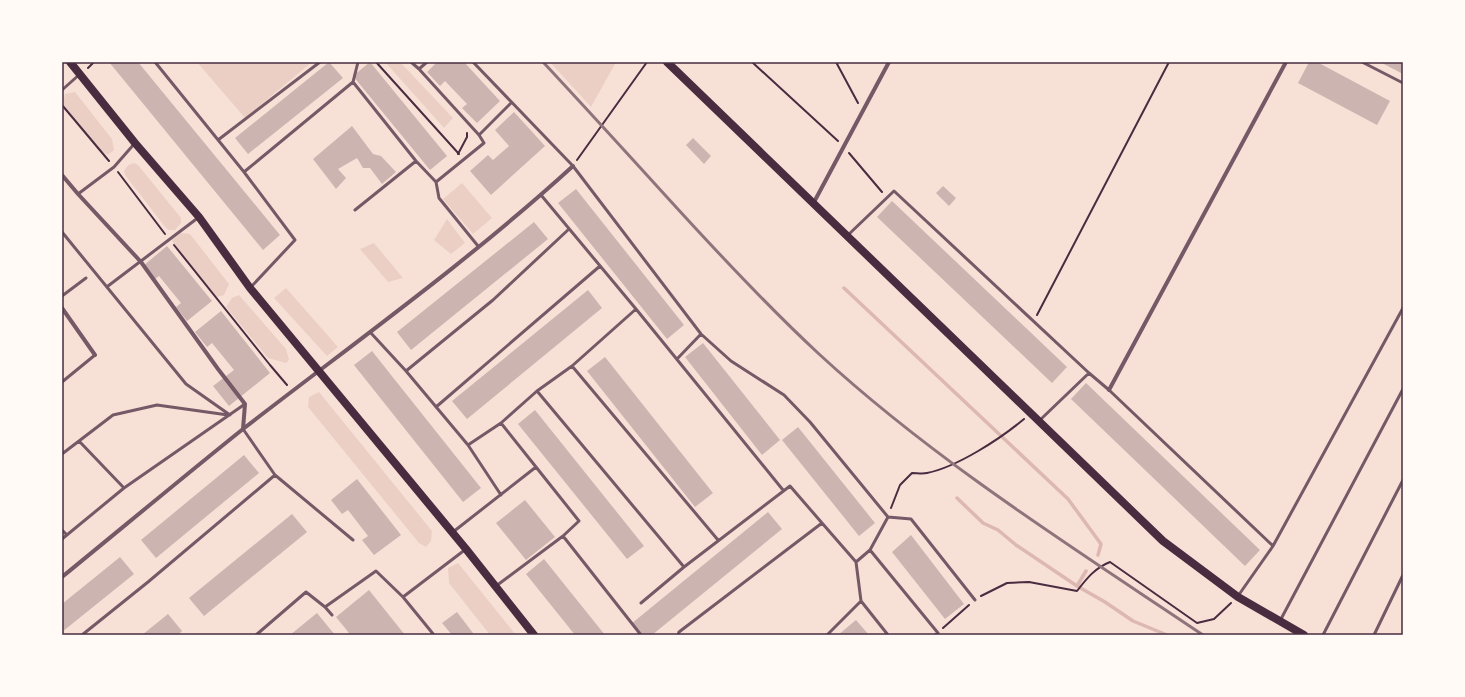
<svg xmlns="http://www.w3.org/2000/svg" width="1465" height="697" viewBox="0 0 1465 697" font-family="Spectral,serif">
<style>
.green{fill:#ebcfc5}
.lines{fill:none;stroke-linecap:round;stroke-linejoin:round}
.stream{stroke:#dcb8b0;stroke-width:3.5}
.building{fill:#ccb4b1}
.path{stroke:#4a2c40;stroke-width:2}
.service{stroke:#755966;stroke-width:3}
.minor{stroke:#755966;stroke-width:4}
.secondary{stroke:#4a2c40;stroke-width:8}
.rail{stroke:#8f747c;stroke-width:3}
.neatline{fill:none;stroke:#4a2c40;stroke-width:1.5}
</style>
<rect width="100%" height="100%" fill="#f7e1d7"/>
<!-- green -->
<path class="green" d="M197,62h115l-67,56z
M385,62h15l53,56 -9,10z
M550,62h66l-25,45z
M75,92l37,47 2,11 -6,5 -10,-5 -35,-46 2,-10z
M134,163l4,2 43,53v5l-6,7h-6l-3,-2 -41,-53 -1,-4c3,-5 5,-7 10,-8z
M462,183l30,35 -19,16 -30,-35z
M447,219l18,24 -14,11 -17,-14z
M181,233l9,1 39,50 -5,11 -7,2 -41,-48 -4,-9z
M374,243l29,35 -15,4 -28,-33z
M286,288l52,59 -11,9 -53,-58z
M239,295l47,54 3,11 -3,3 -18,-5 -42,-51 6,-9z
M319,392l113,139 -1,10 -5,6 -7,-4 -111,-136 1,-10z
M458,563l58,72h-26l-41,-52 -1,-15z"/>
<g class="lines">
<!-- stream -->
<path class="stream" d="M844,288l224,211 33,45 -3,11
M957,498l26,25 15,7 18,15 61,41 28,16 28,19 34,14
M1077,586l9,-15"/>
</g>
<!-- building -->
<path class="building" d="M109,62h29l142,173 -17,15z
M329,62l14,16 -95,76 -13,-16z
M370,62l77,94 -17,14 -77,-94z
M437,62h27l36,39 -23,22 -15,-15 5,-4 -22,-23 -5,5 -13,-14z
M1309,62h8l73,39 -13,24 -79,-42z
M1380,62h23v12z
M514,112l31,34 -54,49 -21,-24 18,-16 5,5 16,-14 -14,-16z
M352,126l21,28 8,2 15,16 -14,12 -12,-16h-7l-6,-10 -19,11 8,9 -10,11 -23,-30z
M693,138l18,18 -7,8 -18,-19z
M943,186l13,12 -7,8 -13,-13z
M576,189l108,136 -17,14 -109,-136z
M892,201l175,166 -15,16 -175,-166z
M534,222l14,17 -137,111 -14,-18z
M167,246l45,55 -25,20 -11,-14 5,-4 -22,-27 -5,4 -11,-14z
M588,290l14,18 -135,111 -15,-18z
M221,311l49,62 -41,33 -16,-20 21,-16 -22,-27 -5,4 -12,-15z
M703,343l77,97 -18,15 -77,-98z
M372,351l109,137 -18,14 -109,-137z
M605,357l108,136 -18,14 -108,-136z
M1086,383l174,167 -15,16 -174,-167z
M535,410l109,136 -17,13 -109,-135z
M798,427l77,96 -16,13 -77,-96z
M244,455l15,18 -103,85 -15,-18z
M357,479l44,56 -27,20 -12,-15 6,-4 -20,-26 -6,4 -11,-14z
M525,500l30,37 -29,23 -30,-37z
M768,512l14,17 -130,106h-12l-9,-11z
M292,514l15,18 -103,84 -15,-18z
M911,535l53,69 -19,15 -53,-67z
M120,557l14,17 -72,58v-28z
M544,559l61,76h-30l-49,-61z
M369,590l36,45h-60l4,-2 -13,-16z
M457,612l16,21 -2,2h-19l-10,-12z
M317,613l18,22h-45z
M168,614l14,17 -4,4h-36z
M856,620l13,15h-31z"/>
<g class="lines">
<!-- path -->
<path class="path" d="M376,62l83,92
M752,62l86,79
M836,62l22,41
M88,68l6,-6
M62,105l47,56
M849,153l33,39
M458,154l9,-17v-4
M577,160l70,-98
M118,172l47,62
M174,245l96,120 17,20
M1037,315l132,-253
M891,508l9,-23 12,-12c5,0 10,1 15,0 30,-6 73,-34 97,-54
M981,596l26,-13 22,-1 48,9c10,-13 18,-23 33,-29l87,61 17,-4 17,-16
M943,628l26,-23"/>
<!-- service -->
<path class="service" d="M155,62l89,110 51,68 -45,48
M411,62l8,7 60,66 5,8 -48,39
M473,62l100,104 128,168 30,27 53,34 26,27 78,95 23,2 64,81
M1362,62l41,21
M419,69l8,-7
M353,82l5,-20
M62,90l18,-16
M479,135l32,-32
M218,140l102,-78
M244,172l109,-90 63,79 20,21 3,16 39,48
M78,194l36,-27 21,-24
M541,195l95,114
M355,210l61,-49
M62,232l124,152 44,31
M848,235l46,-44 195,182 20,17 164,156 -35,50
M108,286l91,-69
M62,296l24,-18
M370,332l36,39 62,74 33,-22
M677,359l24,-25
M572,366l146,174
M406,371l87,-71 76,-71
M62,382l33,-27
M537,391l147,176
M436,407l164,-141
M1040,420l49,-47
M243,429l32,46 78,65
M79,441l45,47
M468,445l33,50
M62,454l51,-39 44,-10 71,10
M822,523l34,39
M62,530l5,5
M453,532l83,-65 -35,-44 36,-32 35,-25 64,-57 147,181
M563,536l78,99
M62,539l62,-51 121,-84
M1273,546l130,-238
M870,550l68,83 -3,2
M496,586l67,-50 16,-15 -43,-54
M403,597l63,-48
M861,601l27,34
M641,603l43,-36 106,-81 32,37 -143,109 -1,3
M325,607l7,8
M1281,619l122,-230
M82,635l66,-53 127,-107
M256,635l50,-43 19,15 51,-36 27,26 31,38
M829,635l-1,-1 33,-33 -5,-39 14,-12 18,-33
M1323,635l80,-155
M1374,635l29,-60"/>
<!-- minor -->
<path class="minor" d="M62,175l16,19 63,68 77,107 27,35 -2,25
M813,204l76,-142
M62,308l33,47
M1109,390l177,-328
M62,577c60,-49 120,-99 181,-148 111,-86 226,-168 330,-263"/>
<!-- secondary -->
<path class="secondary" d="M70,62l65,81 64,74 51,71 216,261 68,86
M667,62l496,479 75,56 66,38"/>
<!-- rail -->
<path class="rail" d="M543,62c41,44 82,89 122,133 50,55 100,109 154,159 116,107 253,193 384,281"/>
</g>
<!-- border -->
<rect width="1465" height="697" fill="none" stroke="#fffaf5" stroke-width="126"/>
<rect x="63" y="63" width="1339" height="571" class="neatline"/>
</svg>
